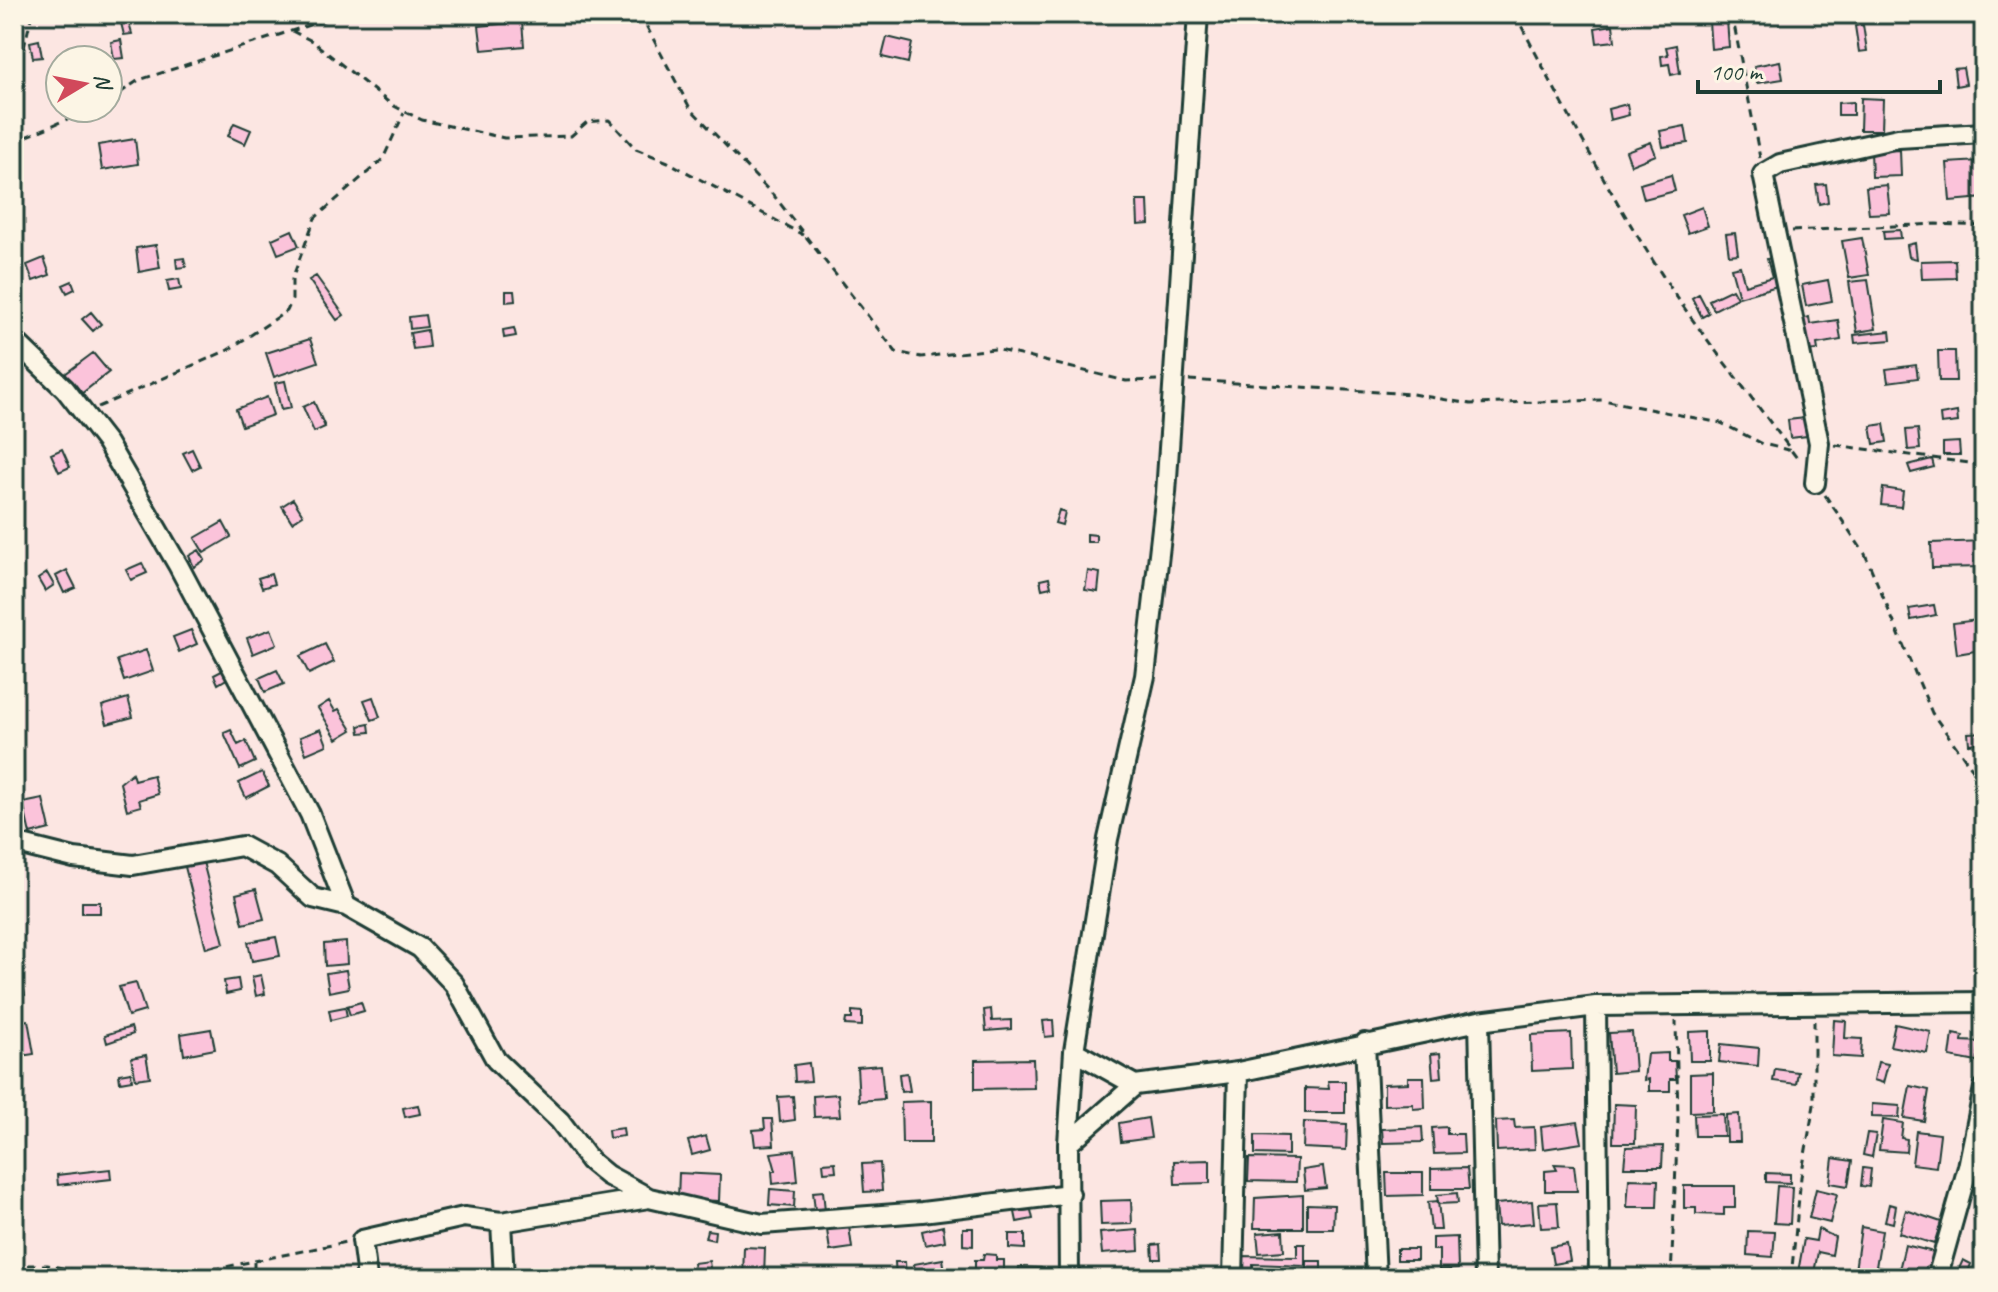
<svg xmlns="http://www.w3.org/2000/svg" width="1998" height="1292" viewBox="0 0 1998 1292" font-family="Caveat,sans-serif">
<style>
.building{fill:#fbc3da;stroke:#1f3d34;stroke-width:2}
.lines{fill:none;stroke-linecap:round;stroke-linejoin:round}
.street-casing{stroke:#1f3d34;stroke-width:24}
.path{stroke:#1f3d34;stroke-width:3;stroke-dasharray:8 6;stroke-linecap:butt}
.street{stroke:#fcf5e5;stroke-width:18}
</style>
<rect width="100%" height="100%" fill="#fce6e2"/>
<filter id="ink" filterUnits="userSpaceOnUse"><feTurbulence type="fractalNoise" baseFrequency=".0125" numOctaves="2"/><feDisplacementMap in="SourceGraphic" scale="16" xChannelSelector="R" yChannelSelector="G"/><feConvolveMatrix kernelMatrix="1 2 1 2 8 2 1 2 1" color-interpolation-filters="sRGB"/></filter>
<g filter="url(#ink)">
<!-- building -->
<path class="building" d="M1747,14h9l1,8 -9,1z
M127,17l5,17 -8,1 -4,-16z
M1727,20l2,27 -18,2 -2,-27z
M522,22l2,24 -42,4 -3,-24z
M1613,25l2,16 -18,2 -2,-15z
M1863,25l4,26 -8,1 -4,-26z
M887,37l25,6 -4,20 -26,-6z
M39,40l3,17 -9,1 -3,-16z
M121,40l3,18 -10,1 -3,-17z
M1676,45l4,28 -9,2 -2,-11 -7,1 -1,-9 7,-1 -2,-8z
M1780,61l3,18 -26,4 -3,-17z
M1963,68l3,16 -10,2 -2,-17z
M1861,98l22,1 -1,31h-22z
M1853,102v13h-15v-12z
M1627,104l2,11 -19,5 -2,-11z
M234,123l17,7 -6,14 -17,-8z
M1685,126l3,17 -25,4 -3,-16z
M135,139l3,25 -36,6 -4,-25z
M1651,142l5,13 -25,10 -5,-14z
M1900,150l1,26 -29,1 -1,-26z
M1980,161l4,37 -34,3 -3,-38z
M1671,175l4,16 -31,8 -4,-15z
M1826,184l2,18 -9,2 -3,-19z
M1887,185l3,28 -21,1 -3,-27z
M1137,201h11l1,23 -11,1z
M1702,207l6,19 -20,7 -7,-18z
M292,230l7,16 -21,8 -6,-15z
M1900,230l1,8 -17,1 -1,-8z
M1735,233l3,21 -9,1 -3,-21z
M1862,238l7,37 -20,3 -7,-37z
M1915,243l2,16 -8,-2 -2,-12z
M156,245l4,23 -21,4 -3,-24z
M1776,257l8,27 -45,13 -8,-29 9,-2 5,19 27,-8 -5,-18z
M44,258l6,17 -17,6 -6,-16z
M184,258l2,9 -9,1 -1,-9z
M1955,260l1,18 -34,1 -1,-18z
M316,276l28,39 -7,5 -28,-40z
M179,279l2,10 -12,2 -2,-10z
M1828,280l4,21 -26,5 -4,-21z
M1868,280l8,49 -19,3 -8,-50z
M72,281l3,8 -8,4 -4,-8z
M1732,289l5,9 -23,12 -5,-10z
M506,291h8l1,10 -9,1z
M1699,294l10,19 -7,4 -10,-19z
M91,312l10,12 -8,7 -11,-12z
M425,315l2,12 -17,2 -1,-12z
M1809,317l1,7 28,-4 3,20 -24,4 1,6 -13,1 -5,-32z
M514,328l2,8 -12,2 -1,-8z
M427,330l2,17 -16,2 -3,-16z
M1890,331l1,9 -36,3 -1,-8z
M310,339l8,23 -44,15 -8,-24z
M1938,351h17l1,30h-17z
M93,353l16,19 -28,22 -16,-20z
M1916,365l2,13 -30,4 -2,-13z
M285,381l6,27 -10,2 -6,-27z
M267,397l6,18 -31,11 -6,-17z
M314,402l11,25 -11,5 -11,-25z
M1957,412l1,10 -17,2 -1,-9z
M1805,418l2,18 -17,2 -2,-18z
M1884,424l3,18 -13,2 -3,-18z
M1918,429l2,20 -12,1 -2,-20z
M1959,442l1,13h-17v-12z
M62,449l8,18 -11,5 -8,-18z
M192,449l8,17 -8,4 -9,-17z
M1932,459l2,8 -23,6 -3,-8z
M1883,488l20,3 -2,16 -20,-2z
M293,499l10,16 -11,7 -10,-16z
M1059,510l6,2 -3,13 -7,-2z
M223,522l8,15 -27,16 -9,-15z
M1087,534l9,1v7h-9z
M1984,541v26l-52,1 -1,-25z
M199,550l6,10 -11,7 -5,-11z
M142,563l5,10 -16,7 -5,-10z
M67,570l9,18 -12,5 -8,-17z
M1088,571l12,2 -2,19 -13,-2z
M47,573l7,12 -9,6 -7,-12z
M271,574l3,10 -12,4 -4,-10z
M1049,578l2,9 -9,2 -2,-9z
M1934,605l2,10 -25,5 -2,-11z
M1977,620l4,30 -24,4 -4,-31z
M271,629l6,15 -24,10 -6,-16z
M191,630l6,14 -18,8 -6,-15z
M325,644l9,18 -25,12 -9,-18z
M146,650l7,21 -29,10 -7,-21z
M229,667l4,8 -15,9 -4,-9z
M277,670l7,14 -19,8 -6,-14z
M373,697l7,20 -8,3 -8,-20z
M128,698l5,19 -26,7 -5,-18z
M329,701l6,10 4,-2 13,21 -15,9 -19,-31z
M369,724l1,8 -10,1 -1,-7z
M321,729l6,16 -21,9 -6,-17z
M231,730l7,15 8,-4 9,21 -15,7 -16,-36z
M1984,732v10l-15,2 -1,-11z
M262,772l7,14 -23,12 -7,-15z
M132,773l2,7 19,-5 5,19 -19,6 2,6 -14,4 -7,-27z
M43,799l7,30 -20,5 -7,-31z
M202,858l22,85 -18,5 -22,-85z
M256,889l8,30 -21,5 -7,-30z
M82,902h18v11h-18z
M276,937l4,19 -28,5 -4,-19z
M346,942l1,22 -22,2 -1,-22z
M21,968l4,27 -11,2v-28z
M346,970l3,18 -20,4 -3,-19z
M261,975l4,19 -9,2 -4,-19z
M238,979l2,12 -14,3 -2,-13z
M136,983l9,28 -17,5 -9,-29z
M361,1002l3,9 -14,4 -3,-9z
M345,1007l2,9 -16,4 -2,-10z
M991,1009l1,12 19,-1v9l-25,2 -2,-21z
M852,1011l10,1v14l-17,-1 1,-6h6z
M28,1020l6,34 -20,3v-34z
M1053,1020l1,16 -9,1 -2,-16z
M1834,1020l12,1 -1,17 17,1 -1,19 -29,-2z
M1895,1024l36,8 -4,21 -37,-7z
M131,1027l2,7 -26,9 -2,-8z
M211,1029l4,20 -31,6 -3,-21z
M1710,1031v30h-20l-1,-29z
M1632,1032l3,39 -23,2 -3,-40z
M1571,1033l1,36 -40,2 -1,-36z
M1953,1034l10,2 -1,5 18,1 -3,20 -27,-5z
M1721,1044l38,4 -1,18 -39,-4z
M1440,1053l2,24 -9,1 -2,-24z
M1668,1053v8h7l1,18h-6v12h-21v-12l-5,1 3,-26z
M146,1055l4,22 -14,2 -5,-21z
M1033,1059l1,29 -59,1v-29z
M1878,1062l10,2 -5,19 -9,-3z
M809,1063l2,18 -16,1 -1,-17z
M881,1065l3,34 -25,2 -2,-34z
M1775,1069l23,3 -2,12 -23,-3z
M131,1072l1,8 -12,2 -1,-8z
M907,1073l3,18 -9,1 -2,-18z
M1713,1073v38l-23,1v-38z
M1408,1077h16l1,31 -12,1v-5l-29,1v-21l24,-1z
M1328,1081h17v32h-40v-25l24,1z
M1910,1086l19,4 -5,31 -20,-3z
M838,1094l2,22 -26,1 -1,-21z
M793,1096l2,24 -15,2 -2,-25z
M931,1101v42h-29l-1,-41z
M1614,1104l22,1 -1,38h-22z
M1872,1104l28,2 -1,12 -27,-1z
M418,1105l2,9 -15,3 -2,-9z
M1723,1114l1,22h-29l-1,-21z
M1739,1114l1,28h-13l-1,-27z
M1148,1118l3,20 -30,4 -2,-19z
M764,1119h8l2,26 -19,1 -2,-16 12,-1z
M1514,1120l1,8 19,-1 1,22 -38,2 -1,-30z
M1883,1120l20,3 -2,15 6,1 -1,13 -27,-2z
M1304,1122l43,2 -1,26 -43,-2z
M1578,1122l4,21 -39,6 -2,-22z
M1422,1127l1,15 -40,1 -1,-14z
M1447,1127v7h16l1,19 -30,1 -2,-26z
M623,1128l1,8 -15,2 -1,-8z
M1916,1131l24,3 -4,33 -24,-3z
M1867,1133l9,1 -4,23 -9,-2z
M1255,1135l33,1v19l-33,-1z
M706,1136l4,14 -18,5 -4,-14z
M1663,1146l-1,21h-38l2,-20z
M795,1150l3,31 -25,3 -1,-13h4l-5,-18z
M1249,1158l48,1 -1,23 -48,-1z
M1833,1158l19,3 -4,25 -18,-3z
M1210,1160v23l-35,1 -1,-23z
M835,1162l1,9 -12,1 -1,-9z
M880,1163l2,28 -18,1 -2,-28z
M1554,1164l20,1 3,26h-32v-20l12,-1z
M1323,1167l3,21 -21,2 -2,-20z
M1467,1168l2,21h-38v-20z
M1863,1168l8,1 -2,18 -8,-1z
M110,1169l1,10 -53,6 -1,-10z
M679,1173l41,2 -1,26 -41,-2z
M1386,1173h37v22l-36,1z
M1766,1173l24,1v9l-24,-1z
M1629,1179l29,1 -1,27h-30z
M1684,1186h51v22h-11v7l-28,-1v-6h-12z
M1777,1186l15,1 -2,37 -16,-1z
M770,1189l25,2 -1,16 -25,-2z
M1816,1189l21,5 -7,29 -21,-5z
M823,1191l2,19h-10l-2,-18z
M1457,1193l1,10 -20,1 -1,-9z
M1303,1195v33h-49l1,-30z
M1131,1200l1,24 -31,1 -1,-24z
M1438,1201l3,29h-10l-3,-28z
M1532,1201l2,22 -36,3 -2,-22z
M1557,1202l2,25 -18,1 -2,-25z
M1307,1204l27,1 -1,24h-26z
M1889,1204l7,2 -3,17 -8,-2z
M1031,1210l2,9 -16,3 -2,-10z
M1906,1210l35,12 -7,22 -35,-11z
M849,1226l3,22 -22,3 -3,-21z
M943,1226l2,15 -20,4 -3,-14z
M1861,1227l21,4 -6,36 14,2 -1,7 -35,2z
M963,1228h10v18l-10,-1z
M1818,1229l17,8 -3,18 -14,-3 -5,26h-16l7,-39 12,2z
M707,1230l8,1 -1,9 -9,-2z
M1138,1230l1,21 -37,3 -2,-21z
M1283,1231l1,20 -25,2 -2,-20z
M1748,1231l27,1 -2,25 -26,-2z
M1009,1234h16v15l-16,-1z
M1457,1237l1,32 -19,1v-20h-6v-12z
M1160,1244l1,15h-8l-1,-14z
M1297,1244h8v22l-52,-2v6h-12l-2,-14 58,1z
M1567,1244l3,17 -17,3 -3,-17z
M1905,1245l33,8 -6,25 -34,-4z
M744,1247l21,1 -1,30h-21z
M1397,1249h20v11h-20z
M984,1254l12,1v5h8v18h-29v-18h8z
M943,1259l3,19h-30l-2,-14z
M1963,1260l8,4 -5,13 -9,-4z
M709,1261l2,14 -16,2 -2,-14z
M1307,1261h14v9h-14z
M895,1262h10l1,16h-10z
M1019,1267l22,1v10h-23z
M1766,1270l13,1v7h-13z
M1831,1271h14l-1,7h-13z
M640,1273h17v5h-17z
M1543,1273h42v5h-42z
M1207,1274v4h-26v-3z"/>
<g class="lines">
<!-- street casing -->
<g class="street-casing">
<path id="street" d="M14,340l51,49 42,54 71,122 132,249 36,92 74,42 34,36 42,76 64,61 30,40 17,14 42,23 113,26 160,-12 148,-18
M1815,483l4,-40 -56,-269 17,-10 118,-26 86,-5
M14,843l60,15 59,7 109,-19 35,19 36,33 33,8
M1596,1006l3,272
M1479,1021l6,257
M1365,1043l11,235
M1074,1051l61,34
M1068,1144l67,-59 103,-13 241,-51 117,-15 388,-4
M501,1222l3,56
M367,1278l-5,-38 102,-23 37,5 148,-24
M1069,1278l-1,-134 6,-93 34,-212 37,-163 21,-183 32,-479
M1233,1278l5,-206
M1937,1278l31,-111 16,-79"/>
</g>
<!-- path -->
<path class="path" d="M640,14l50,94 85,89 121,155 25,5 74,-8 131,32 31,-1
M1515,14c55,104 109,209 177,305 35,48 72,94 107,142
M1732,14l28,144
M1869,14l43,3 64,-3
M292,31l20,10 80,64 30,15 82,18 67,-2 16,-14 22,-2 27,29 32,13 135,73
M14,89l18,-75
M108,101l31,-21 205,-66
M14,142l79,-34
M1792,231l144,-7 48,2
M1189,380l223,14 59,10 132,-4 118,23 42,21 29,7
M98,407l130,-57 59,-39 5,-11v-21l23,-61 68,-59 21,-46
M1835,445l149,20
M1825,495l40,59 67,159 52,72
M254,1262v16
M14,1265h33l68,13
M172,1278l174,-36
M1671,1278l7,-158 -2,-99
M1791,1278l10,-101 13,-72v-84"/>
<!-- street -->
<use href="#street" class="street"/>
</g>
</g>
<!-- margin -->
<rect width="1998" height="1292" fill="none" stroke="#fcf5e5" stroke-width="48"/>
<rect x="24" y="24" width="1950" height="1244" fill="none" stroke="#1f3d34" stroke-width="3" filter="url(#ink)"/>
<!-- north arrow -->
<g transform="translate(84 84) rotate(80)"><circle r="38" fill="#fcf5e5" stroke="#a4ab9e" stroke-width="2"/>
<path d="M0-6L14 30L0 20L-14 30Z" fill="#d1495b"/>
<text y="-12" font-size="22" font-weight="bold" text-anchor="middle" fill="#1f3d34">N</text>
</g>
<!-- scale -->
<path d="M1698 80v12h242v-12" fill="none" stroke="#1f3d34" stroke-width="4"/>
<text x="1710" y="80" font-size="24" fill="#1f3d34" stroke="#fcf5e5" stroke-width="6" paint-order="stroke">100 m</text>
</svg>
